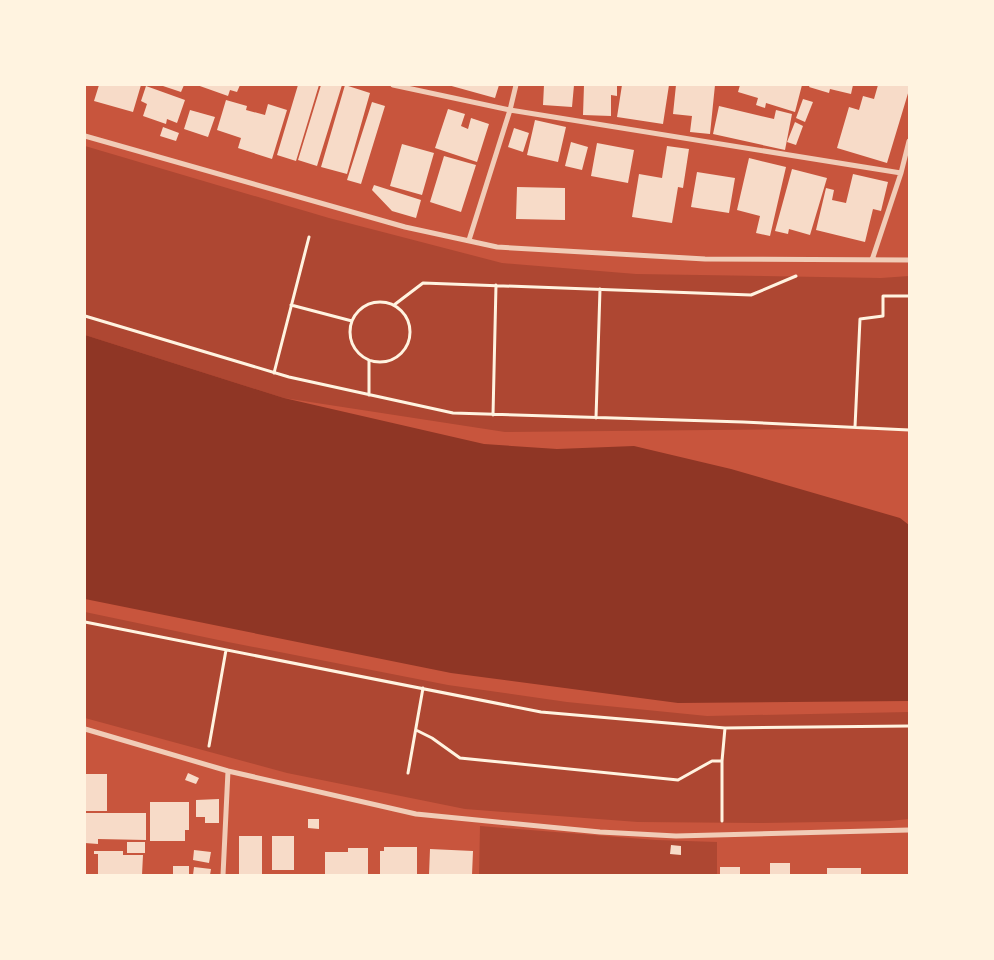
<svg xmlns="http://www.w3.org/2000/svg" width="994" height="960" viewBox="0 0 994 960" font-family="'Space Grotesk',sans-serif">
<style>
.green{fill:#ae4732}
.water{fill:#8f3625}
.building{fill:#f7dbc8}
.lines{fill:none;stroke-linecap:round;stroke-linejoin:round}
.path{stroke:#fff3e0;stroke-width:3}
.minor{stroke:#f1ccb7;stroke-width:5}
</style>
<rect width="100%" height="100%" fill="#c8553d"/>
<!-- green -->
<path class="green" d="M85,146l244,72 173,45 134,11 245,4 28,-2v152l-404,4 -221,-34 -199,-63z
M85,612l143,30 220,43 119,17 140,14 202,-4v107l-20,2 -129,2 -122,-1 -173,-13 -178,-36 -202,-55z
M480,826l176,14 61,2v33h-238z"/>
<!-- water -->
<path class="water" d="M85,335l199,63 200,46 73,5 77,-3 97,23 169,49 9,7v176l-231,2 -227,-30 -366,-74z"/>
<!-- building -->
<path class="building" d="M99,85h42l-8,27 -39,-11z
M160,85h24l-3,7z
M197,85h43l-3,7 -7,-2 -2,6z
M298,85h21l-23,76 -19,-6z
M321,85h21l-25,81 -19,-6z
M345,85l25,8 -23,81 -26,-7z
M448,85h51l-4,13z
M544,85h30l-2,22 -29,-2z
M584,85h33v11l-6,-1v21l-28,-1z
M622,85h47l-6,39 -46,-7z
M676,85h39l-5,49 -20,-2 2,-16 -19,-2z
M740,85h62l-7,27 -29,-9 -1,5 -9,-3 2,-7 -20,-6z
M810,85h43l-2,9 -21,-5 -1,4 -20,-6z
M878,85h31v5l-22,73 -50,-15 12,-41 10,3 4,-14 11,3z
M146,86l39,14 -8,23 -10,-4 -1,5 -23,-8 4,-12 -6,-3z
M803,99l10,3 -8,20 -9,-4z
M226,100l21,6 -1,4 19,5 3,-11 19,6 -15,49 -34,-11 3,-10 -24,-8z
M372,102l13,4 -24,78 -14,-4z
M719,106l55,13 2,-9 16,4 -7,36 -72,-16z
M448,109l17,5 -4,12 7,3 3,-11 18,6 -12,38 -42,-14z
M190,110l25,7 -7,20 -24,-8z
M535,120l31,7 -8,35 -31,-7z
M795,122l8,4 -7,19 -9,-3z
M163,127l16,6 -3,8 -16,-5z
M514,128l15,5 -6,19 -15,-5z
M571,142l17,5 -6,23 -17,-4z
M597,143l37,7 -6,33 -37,-7z
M402,144l32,9 -12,42 -32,-9z
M667,146l22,3 -6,39 -5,-1 -6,36 -40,-6 7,-43 23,4z
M444,156l32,9 -15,47 -31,-10z
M749,158l37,9 -16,69 -14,-3 4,-17 -23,-6z
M792,169l35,9 -17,57 -21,-6 -1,5 -13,-3z
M697,172l38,6 -6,35 -38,-6z
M853,174l35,8 -7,29 -8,-2 -8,33 -49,-12 10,-42 8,2 -2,10 14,3z
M374,185l47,15 -5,18 -24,-7 -20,-21z
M517,187l48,1v32l-49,-1z
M188,773l11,5 -3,6 -11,-4z
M85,774h22v37h-22z
M219,799v24h-14v-6h-9v-17z
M150,802h39v28h-4v11h-35z
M85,813h61v27l-48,-1v5l-13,-1z
M308,819h11v10l-11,-1z
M239,836h23v39h-23z
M272,836h22v34h-22z
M127,842h18v11h-18z
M671,845l10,1v9l-11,-1z
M384,847h33v28h-37v-24h4z
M348,848h20v27h-43v-23h23z
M430,849l43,2 -1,24h-43z
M194,850l17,2 -2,11 -16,-3z
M94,851h29v4h20l-1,20h-44v-21h-4z
M770,863h20v12h-20z
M173,866h16v9h-16z
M194,867l17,2 -1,6h-17z
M720,867h20v8h-20z
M827,868h34v7h-34z"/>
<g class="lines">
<!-- path -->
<path class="path" d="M350 332a30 30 0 1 1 60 0a30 30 0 1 1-60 0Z
M291,305l61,16
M394,305l29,-22 328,12 45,-19
M85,316l204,61 164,36 290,9 166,8
M274,373l35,-136
M369,395v-35
M493,415l3,-130
M596,418l4,-129
M855,427l5,-108 23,-3v-20h26
M85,622l456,90 184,16 184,-2
M416,730l16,8 28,20 218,22 34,-19h10
M209,746l17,-96
M408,773l15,-85
M722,821v-60l3,-33"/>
<!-- minor -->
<path class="minor" d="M393,85l117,25 391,63
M85,136l320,91 92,20 208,12 204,1
M469,240l41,-130 6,-25
M872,260l29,-87 8,-32
M85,729l143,42 188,43 184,18 76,4 233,-6
M223,875l5,-104"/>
</g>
<!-- border -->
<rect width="994" height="960" fill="none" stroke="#fff3e0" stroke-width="172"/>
</svg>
